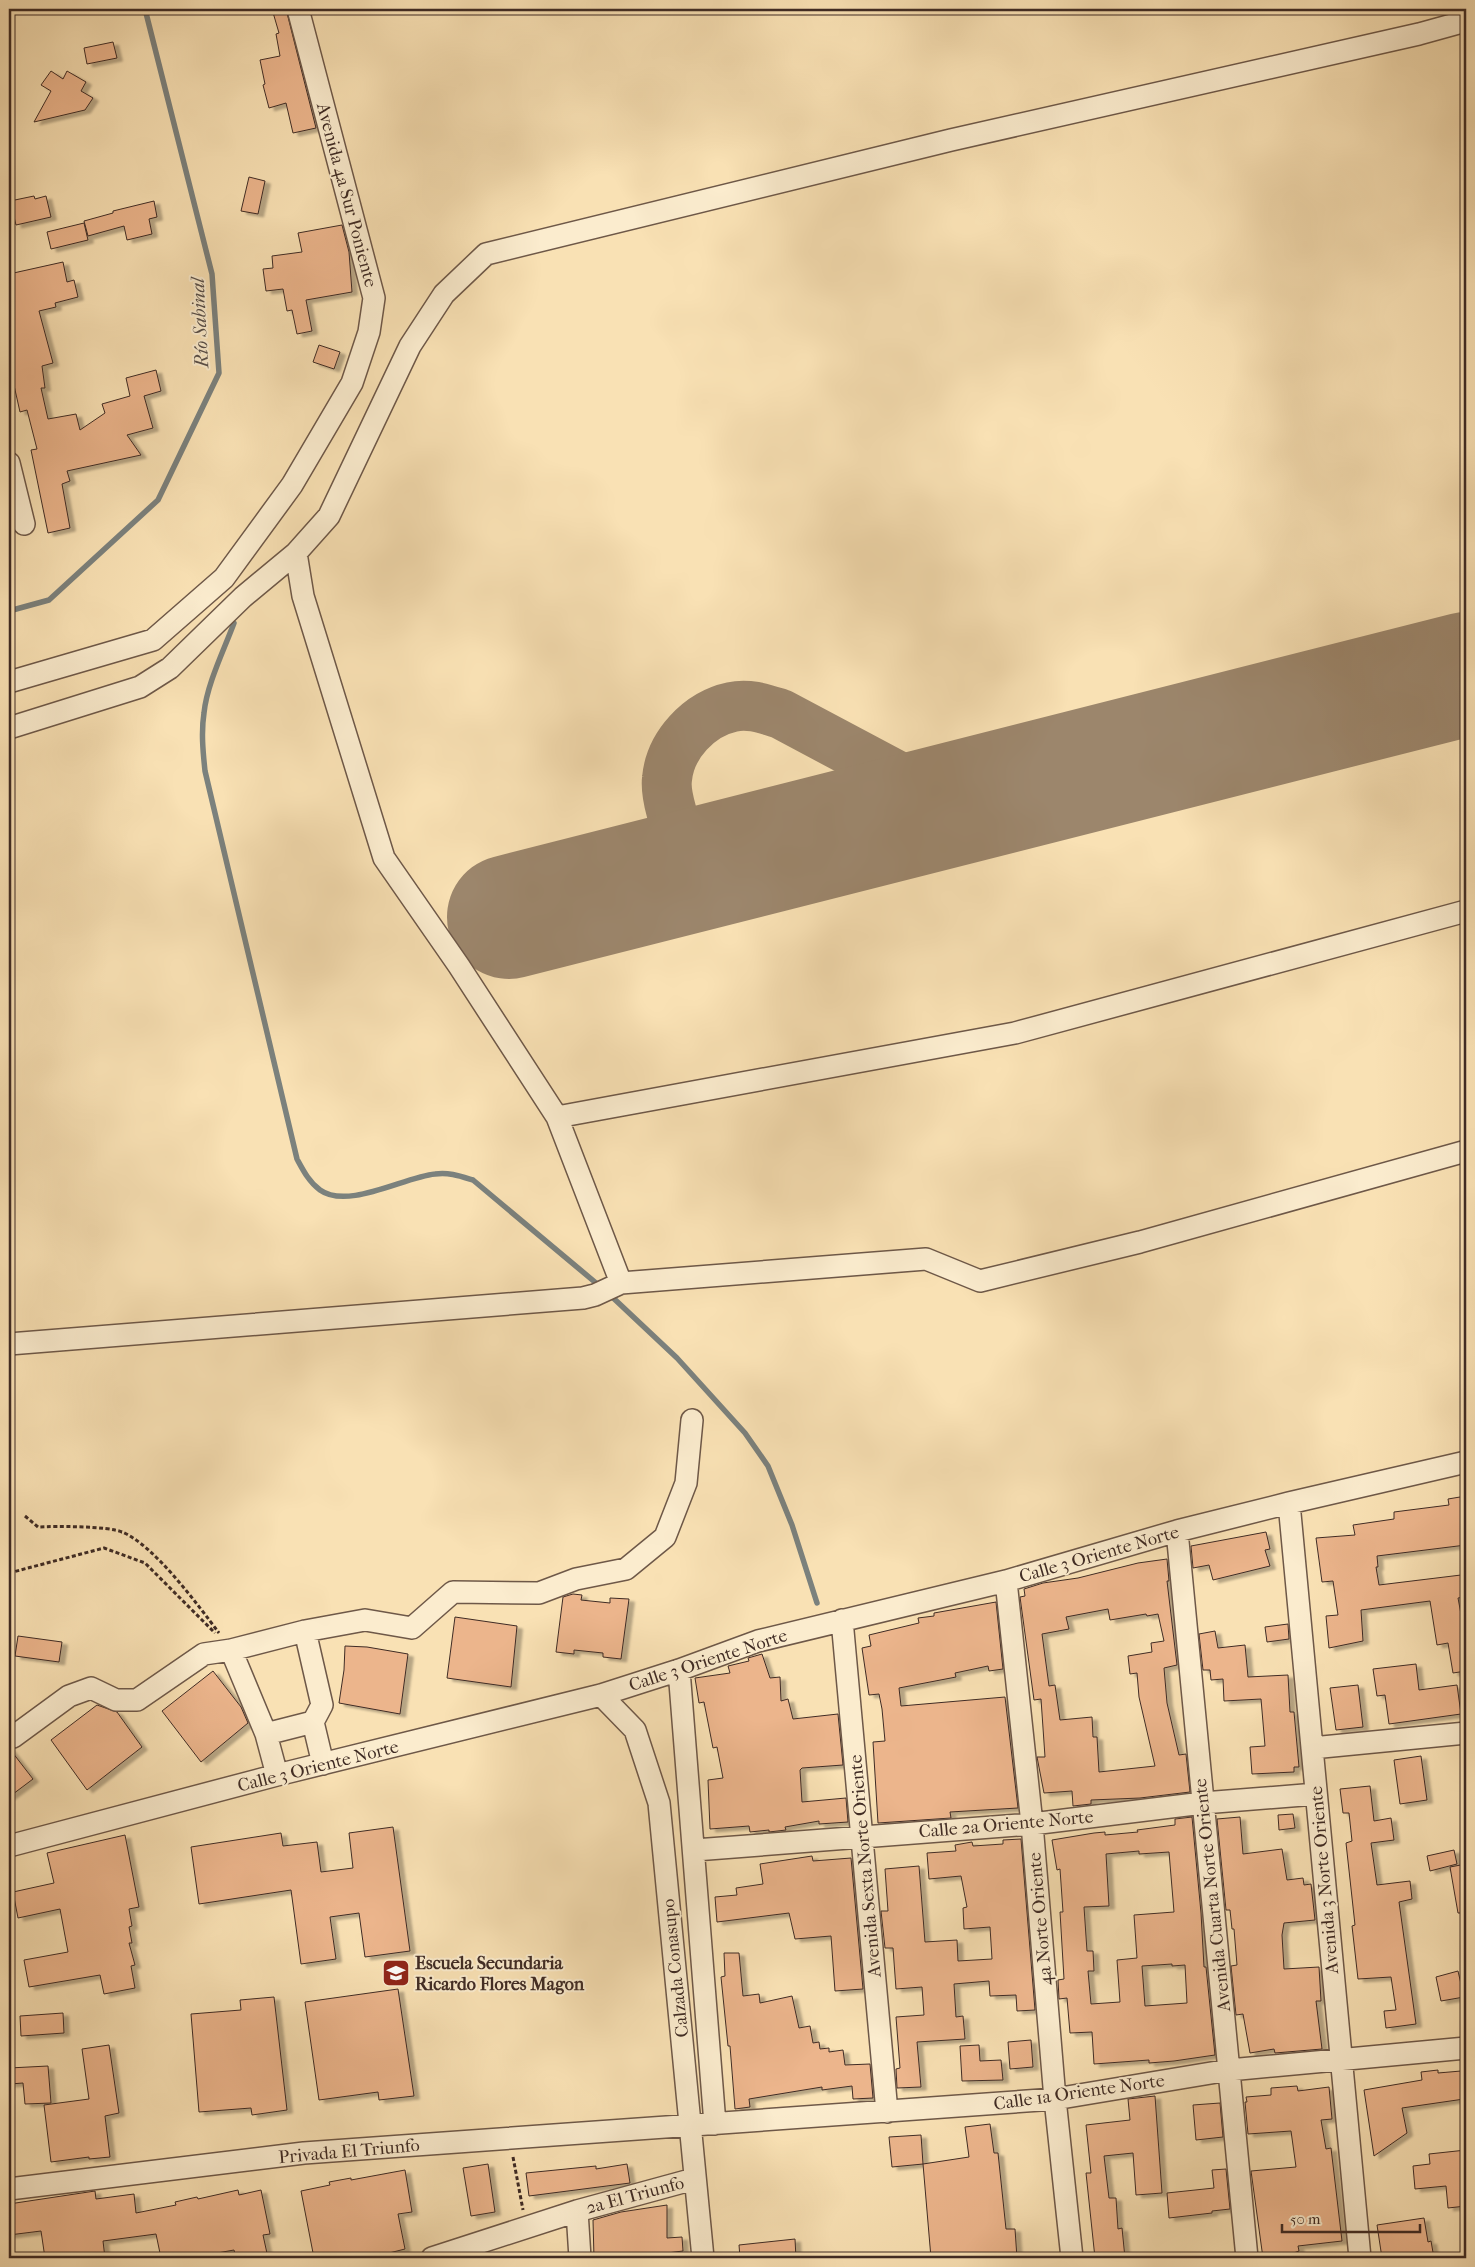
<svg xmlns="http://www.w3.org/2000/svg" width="1475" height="2267" viewBox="0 0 1475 2267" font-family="'IM FELL French Canon',serif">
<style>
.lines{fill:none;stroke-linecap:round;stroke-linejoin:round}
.stream{stroke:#7b817d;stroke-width:5.5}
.taxiway{stroke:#9c866c;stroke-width:50}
.runway{stroke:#9c866c;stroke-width:124}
.building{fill:#ecb58c;stroke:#3f2b24;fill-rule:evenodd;filter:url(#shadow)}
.minor-casing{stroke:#6e5848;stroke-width:24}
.path{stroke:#3f2b24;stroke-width:3;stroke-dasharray:4 2.5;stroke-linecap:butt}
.minor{stroke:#fbecce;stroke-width:21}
.labels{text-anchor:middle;stroke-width:4;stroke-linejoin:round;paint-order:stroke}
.street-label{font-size:18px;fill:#3f2b24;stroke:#fbecce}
.poi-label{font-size:18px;font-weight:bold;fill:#3f2b24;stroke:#fbecce;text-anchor:start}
.water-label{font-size:19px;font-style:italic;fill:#584f49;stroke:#fbecce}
</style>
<defs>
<filter id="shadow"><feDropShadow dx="5.5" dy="3" stdDeviation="1" flood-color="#0004"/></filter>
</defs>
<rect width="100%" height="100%" fill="#f9e1b4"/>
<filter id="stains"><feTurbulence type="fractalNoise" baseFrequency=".004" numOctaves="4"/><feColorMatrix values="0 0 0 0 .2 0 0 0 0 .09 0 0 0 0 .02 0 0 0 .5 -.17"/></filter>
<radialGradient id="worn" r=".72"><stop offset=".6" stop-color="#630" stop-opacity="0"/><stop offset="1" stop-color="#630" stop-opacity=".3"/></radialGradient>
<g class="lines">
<!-- stream -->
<path class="stream" d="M9,611l40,-11 109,-100 61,-127 -7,-99 -67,-265
M234,623c-10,27 -27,61 -30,90 -3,19 -1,39 1,58l92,388c6,11 12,23 23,31 28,20 84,-13 115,-16 14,-2 25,2 38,6l129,108
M609,1294l68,64 68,75 23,33 24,59 25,78"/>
<!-- taxiway -->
<path class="taxiway" d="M691,871c-7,-24 -27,-69 -24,-92 3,-34 32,-65 65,-72 17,-4 33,2 49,7l171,91"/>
<!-- runway -->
<path class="runway" d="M509,917l957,-243"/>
</g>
<!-- building -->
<path class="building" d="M272,9h14l30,119 -23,5 -7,-30 -17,5 -6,-23 2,-1 -5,-24 20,-4 -4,-22 3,-1z
M113,42l4,16 -30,6 -3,-16z
M51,71l12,8 4,-8 19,11 -5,9 12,7 -8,12 -51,12 17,-31 -10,-6z
M249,177l16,4 -7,33 -17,-3z
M34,196l1,3 11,-3 5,21 -35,8 -6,-24z
M154,201l3,16 -8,2 3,15 -25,6 -3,-14 -36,10 -4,-15 29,-8v-2z
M84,223l4,17 -37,9 -4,-17z
M342,225l7,27 3,40 -46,8 6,31 -15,3 -5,-24 -5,1 -4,-22 -17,2 -3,-22 10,-1 -1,-12 30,-4 -4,-19z
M63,262l4,20 7,-2 4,17 -23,6 1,4 -17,4 14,52 -11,3 3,22h-4l7,31 28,-5 4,16 25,-17 -3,-9 28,-8 -4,-18 30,-8 5,21 -17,5 9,32 -26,7 14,20 -74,16 3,10 -8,3 8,44 -22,5 -17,-83 6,-1 -10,-39 -7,2 -11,-49v-89z
M319,345l21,7 -6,17 -21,-7z
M1466,1496v49l-89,11 1,11h-2l3,18 82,-10 3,22 -6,1 8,43v30l-13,2 -5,-30 -11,2 -7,-44 -69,9 2,31 -34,7 -3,-32 12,-1 -5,-34 -11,1 -6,-44 39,-3 -2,-10 41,-6v-7l55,-7 -1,-6z
M1266,1532l4,17 -5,1 5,16 -57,14 -4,-15 -16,3 -2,-22z
M1167,1559l2,22h-2l10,84 -13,3 3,35 12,52 7,-1 4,38 -50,6 -49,2v4l-18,2 -1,-15 -28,2 -7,-36h8l-4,-58 -7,1 -14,-103 5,-1 -1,-7 19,-6 35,-5 60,-15zM1108,1609l2,11 36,-6 1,2 11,-2 6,27 -13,2 1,9 -24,4 2,18 7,-1 2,24 16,69 -56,6 -2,-35h-4l-1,-20 -32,3 -5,-35 -6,1 -7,-52 27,-5 -3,-12z
M573,1594l9,1 -1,5 29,3v-5l19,1 -8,60 -18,-2v-4l-29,-3v4l-18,-2 7,-55z
M996,1602l7,67 -14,2 -1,-5 -33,7 1,4 -57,11 2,18 104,-9 13,111 -68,4 1,6 -73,5 -5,-81 12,-1 -3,-32 -3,-15 -10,1 -7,-47 9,-2 -2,-11 50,-12 -1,-5 16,-2v-3z
M455,1617l62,9 -6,61 -64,-9z
M1288,1624l1,15 -22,3 -2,-15z
M1215,1631l3,17 27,-3 3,32 40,-2 2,37h4l5,55h-5v5l-42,2 -2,-27 15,-1 -4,-47 -37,2 -1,-22 -12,1 -1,-10h-7l-4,-36z
M18,1636l44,6 -3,20 -44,-6z
M345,1646l22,1 41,7 -8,60 -61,-11 5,-33z
M762,1654l8,24 10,-1 1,24 7,-2 5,20 45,-5 5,51 -41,3 -2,2 2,32 44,-4 2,24 -29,2v-3l-34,6 1,3 -17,2v-2l-19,2 -1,-6 -39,3 -2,-49 15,-2 -6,-31 -4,1 -9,-46 -5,1 -4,-25 35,-5 -2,-7 21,-5 -1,-3z
M1416,1664l3,26 38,-5 4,29 -72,10 -4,-29 -8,1 -4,-27z
M213,1671l28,36 7,16 -47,39 -39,-51z
M1358,1685l5,42 -27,3 -6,-42z
M97,1705l20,7 25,35 -55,43 -36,-50z
M9,1748l24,31 -24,18z
M1421,1756l6,44 -27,4 -6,-44z
M1370,1786l4,35 17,-3 3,22 -23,3 6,42 33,-4 2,18 -13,3 17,122 -30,4 -2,-17 12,-1 -5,-33 -33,2 -6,-53 3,-1 -9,-82 6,-2 -3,-28h-6l-3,-24z
M1293,1814l2,14 -16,2 -1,-15z
M1192,1817l9,96 3,54h2l9,88 -41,6 -25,2v-3l-55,4 -2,-32 -22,1 -3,-35 -8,1 -1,-19 6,-1 -4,-67h3l-3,-43 -3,1 -5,-30 42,-7 11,-1v3l33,-3 -1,-2 38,-5v-6zM1139,1851v3l30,-2 5,60 -40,3 3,43 -20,2 3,42 -29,2 -3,-33h6l-1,-20h-6l-3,-44 25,-1 -3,-52zM1172,1964v2l13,-1 2,38 -42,3 -3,-40z
M1240,1817l3,37 39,-5 5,31 16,-2 1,7 7,-1 4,36 -31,3 -2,12 2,34 35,-2 2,34h-5l6,48 -47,4 -1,-4 -24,4 -7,-39 -7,1 -5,-49 6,-1 -3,-36h-2l-2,-19h-4l-9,-91z
M393,1827l17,124 -45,6 -6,-44 -29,4 6,42 -35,5 -10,-74 -92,14 -8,-57 90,-14 2,13 34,-4 4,30 32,-4 -4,-35z
M125,1835l14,72 -10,2 3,17 -3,1 3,16h-3l6,22 -4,1 4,22 -31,6 -4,-19 -71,12 -5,-27 44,-8 -8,-43 -42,9 -5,-26 41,-9 -7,-30z
M1021,1839l14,171 -18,1 -1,-16 -26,1 -1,-15 -35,3 2,33 7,-1 2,23 -48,3 4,45 -24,1 -1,-19 4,-1 -4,-51 28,-2 -2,-28 -26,2 -3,-41h-8l-4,-37h7l-3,-42 34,-3 6,76 32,-2 1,21 34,-2 -2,-32 -26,2 -1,-21 4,-1 -6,-31 -32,3 -2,-26 29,-2 -1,-6 17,-3 1,4 30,-2v-4z
M1454,1850l3,14 -27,7 -3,-15z
M812,1856l1,5 38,-3 12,131 -28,2 -4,-55 -36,3 -6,-26 -72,9 -2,-25 22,-2 -1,-7 27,-4 -3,-20z
M1466,1864v49h-8l-8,-46z
M724,1953h15l4,43 16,-2 1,9 32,-7 7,32 11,-2 3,17 6,-1 1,7 9,-1v4l14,-2 2,15 25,-1 3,34 -20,1 -1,-13 -30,4v-3l-73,12 1,8 -15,2 -5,-63h-2l-7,-69 4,-1z
M1458,1971l6,26 -23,4 -5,-24z
M398,1989l16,107 -35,4 -1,-8 -59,8 -14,-98z
M274,1997l13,113 -35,5 -1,-7 -52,4 -8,-98 50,-4 -1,-10z
M63,2013l1,20 -43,3 -1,-20z
M1031,2040l2,27 -23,2 -2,-27z
M109,2045l10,68 -14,3 5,41 -21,2v-2l-38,5 -7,-57 45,-6 -7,-50z
M979,2045l1,16 21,-1 2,20 -41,1 -2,-35z
M48,2066l3,37 -26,1 -2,-21 -13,1 -1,-16z
M1438,2070v3l23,-2 3,28 -62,9 5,25 -33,23 -10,-66 58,-10 -1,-8z
M1297,2086l1,5 31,-4 3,32 -11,1 5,29 5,-1 11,93 -44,5 1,5 -11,4v3h-25l-12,-87 45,-4 -5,-36 -43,3 -3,-32h2l-1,-5 25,-2v-7z
M1155,2096l7,97 -26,2 -3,-42 -29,3 5,42h7l2,31 4,-1 3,30h-30l-9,-85h5l-5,-48 44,-5 -2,-21z
M1220,2103l3,34 -27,3 -3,-35z
M990,2124l4,29h4l8,76h9l2,29h-86l-8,-94 46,-7 -4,-30z
M921,2135l2,29 -31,3 -3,-30z
M1466,2150v56l-18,2 -2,-22 -31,3 -2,-23 17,-2 -1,-10z
M488,2164l7,48 -24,4 -8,-48z
M627,2164l3,19 -101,13 -3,-23 70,-7v3z
M1226,2169l4,40 -18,2v2l-43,5 -2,-25 47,-5 -2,-18z
M405,2170l7,42 -14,2 7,35 -16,4 1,5h-76l-13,-67 29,-6 -1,-3 22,-4v2z
M238,2190l1,5 22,-5 9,44 -7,1 5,23h-32l-2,-8 -45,8h-28l-5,-24 -53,7 2,17h-60l-4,-27 -32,4v-31l86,-13 1,8 38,-5 2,19 40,-8 -1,-3 22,-5 1,2z
M667,2205v33l15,-1 1,14 -56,7h-33l-1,-38 28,-8z
M1424,2218l4,24 3,-1 3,17h-52l-5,-33z
M795,2239l1,19h-56l-1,-13z"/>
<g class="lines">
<!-- minor casing -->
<g class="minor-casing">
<path id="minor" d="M9,463l15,61
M296,553l7,43 81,262 75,108 98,151 64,166
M9,682l144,-42 71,-62 68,-93 60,-102 17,-51 5,-34 -76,-289
M9,728l131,-41 30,-19 73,-71 53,-44 33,-37 81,-170 34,-52 42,-40 465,-114 468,-106 47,-13
M557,1117l458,-84 451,-122
M9,1344l574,-46 12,-3 26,-12 305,-24 54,22 160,-39 326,-91
M1289,1503l71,755
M1177,1531l70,727
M1006,1581l26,243 23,275 17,159
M842,1620l45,492
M305,1631l17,74 -9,17 10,42
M231,1650l35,84 11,41
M679,1670l36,454
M601,1695l34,35 24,73 44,455
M9,1734l4,3 56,-41 22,-8 25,12h21l67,-46 27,-4 74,-19 60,-11 47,8 41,-36 86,1 37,-14 50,-10 39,-32 21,-54 6,-63
M266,1734l47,-12
M1312,1748l154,-15
M9,1846l268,-71 324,-80 78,-25 79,-29 248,-60 171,-50 112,-28 177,-41
M695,1850l337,-26 171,-21 113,-9
M9,2189l295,-36 751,-54 174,-29 237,-22
M577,2211l3,47
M432,2258l145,-47 117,-32"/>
</g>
<!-- path -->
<path class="path" d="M25,1516l13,11c17,-1 70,-1 84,5 32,13 76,73 97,101
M9,1573l95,-25 41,15 70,70
M513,2157l10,53"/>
<!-- minor -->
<use href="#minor" class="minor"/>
</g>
<!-- icons -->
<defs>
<g id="school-square" transform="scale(1.4375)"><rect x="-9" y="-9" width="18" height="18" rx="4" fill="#8f2418" stroke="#fbecce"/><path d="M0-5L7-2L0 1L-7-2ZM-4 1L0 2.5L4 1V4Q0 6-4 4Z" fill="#fff"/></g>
</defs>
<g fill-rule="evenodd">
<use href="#school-square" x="396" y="1973"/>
</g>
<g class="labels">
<!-- street labels -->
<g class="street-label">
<text transform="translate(347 195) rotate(75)" y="6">Avenida 4a Sur Poniente</text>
<text transform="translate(1099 1554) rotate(-16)" y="6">Calle 3 Oriente Norte</text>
<text transform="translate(708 1660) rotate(-18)" y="6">Calle 3 Oriente Norte</text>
<text transform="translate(318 1766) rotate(-14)" y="6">Calle 3 Oriente Norte</text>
<text transform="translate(1006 1824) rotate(-5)" y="6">Calle 2a Oriente Norte</text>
<text transform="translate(865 1866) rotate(-95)" y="6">Avenida Sexta Norte Oriente</text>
<text transform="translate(1324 1880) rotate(-95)" y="6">Avenida 3 Norte Oriente</text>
<text transform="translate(1212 1895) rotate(-96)" y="6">Avenida Cuarta Norte Oriente</text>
<text transform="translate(1040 1919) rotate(-95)" y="6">4a Norte Oriente</text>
<text transform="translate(675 1968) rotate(-96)" y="6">Calzada Conasupo</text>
<text transform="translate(1079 2092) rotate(-8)" y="6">Calle 1a Oriente Norte</text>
<text transform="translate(349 2151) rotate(-5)" y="6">Privada El Triunfo</text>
<text transform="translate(635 2195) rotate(-15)" y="6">2a El Triunfo</text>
</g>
<!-- poi labels -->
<g class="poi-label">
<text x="415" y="1969">Escuela Secundaria<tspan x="415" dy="21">Ricardo Flores Magon</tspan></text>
</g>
<!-- water labels -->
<g class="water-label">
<text transform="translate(199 323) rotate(-93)" y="7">Río Sabinal</text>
</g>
</g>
<!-- margin -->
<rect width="1475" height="2267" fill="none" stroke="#f9e1b4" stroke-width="30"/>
<rect x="10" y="10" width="1455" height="2247" fill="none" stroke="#3f2b24" stroke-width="2.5"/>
<rect x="15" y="15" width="1445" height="2237" fill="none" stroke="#3f2b24"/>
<!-- scale -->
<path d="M1282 2224v8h138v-8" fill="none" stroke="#3f2b24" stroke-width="2.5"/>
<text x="1290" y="2224" font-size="15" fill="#3f2b24" stroke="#fbecce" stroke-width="4" paint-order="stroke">50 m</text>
<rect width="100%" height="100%" filter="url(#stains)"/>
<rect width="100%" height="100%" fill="url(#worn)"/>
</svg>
